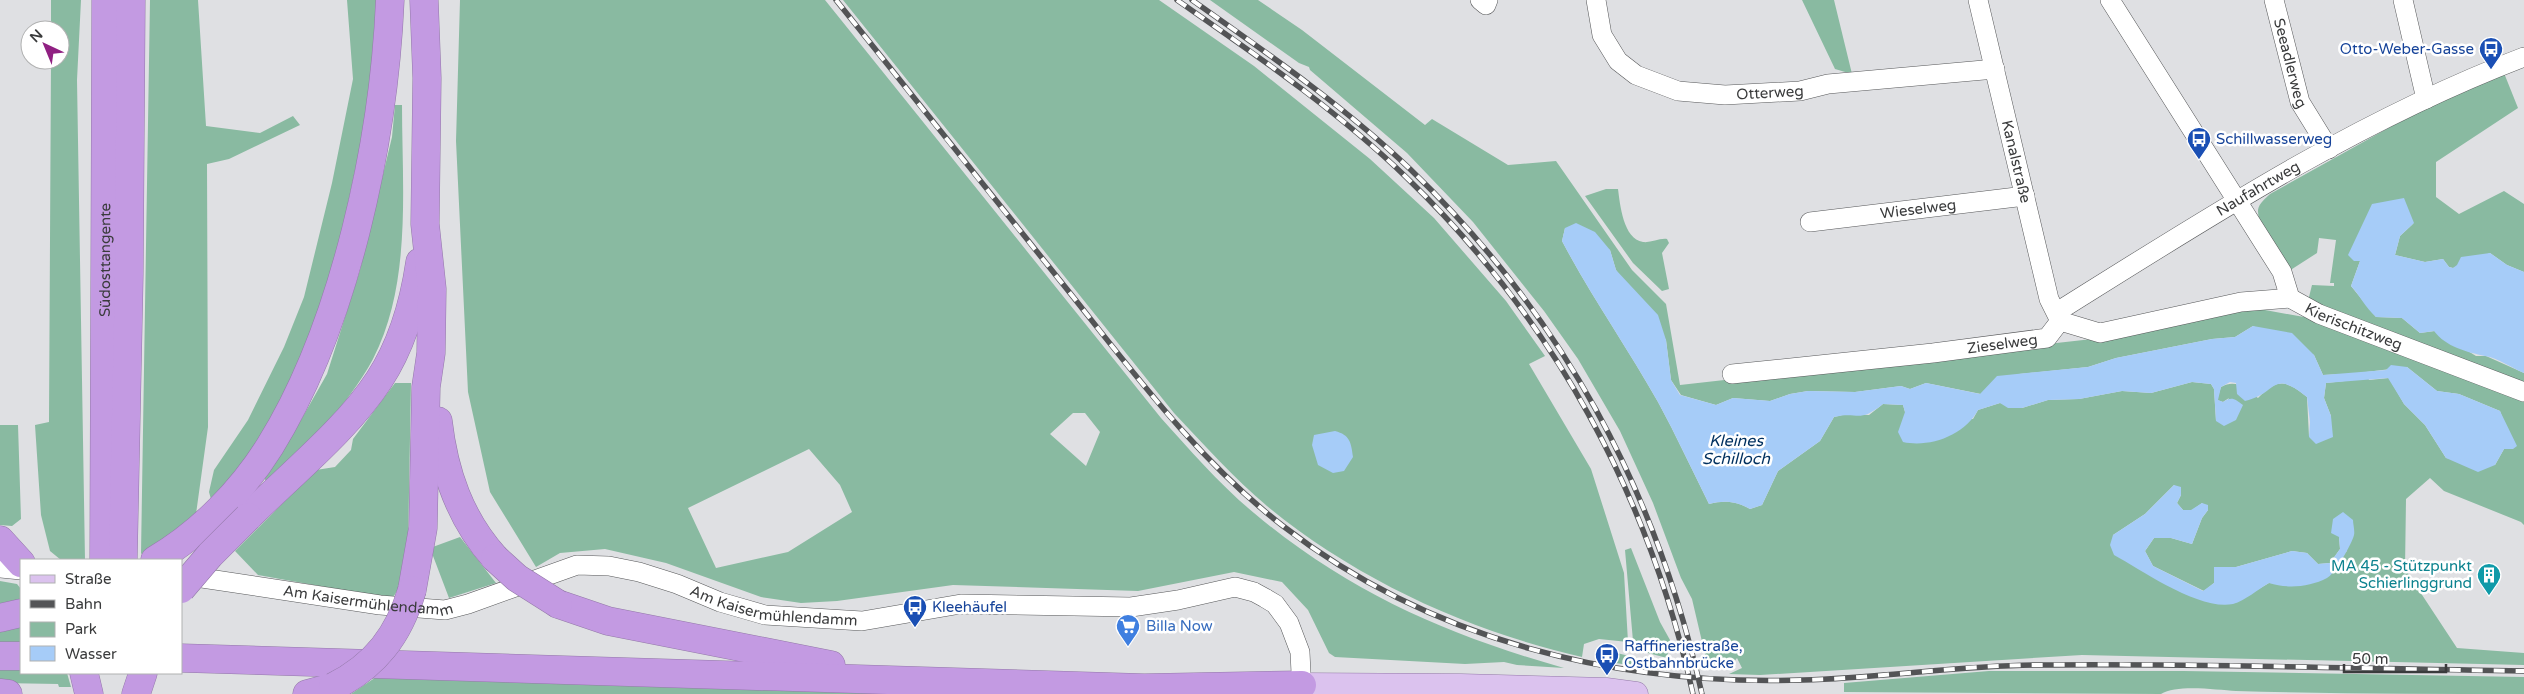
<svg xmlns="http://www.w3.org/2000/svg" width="2524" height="694" viewBox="0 0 2524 694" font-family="'Varela Round',sans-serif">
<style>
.green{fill:#89baa1;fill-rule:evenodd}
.water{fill:#a6ccf8}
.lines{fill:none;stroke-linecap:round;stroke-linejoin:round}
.minor-casing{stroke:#57585a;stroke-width:20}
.major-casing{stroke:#9379a8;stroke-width:25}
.highway-casing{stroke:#9379a8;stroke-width:29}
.minor{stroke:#fff;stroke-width:19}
.major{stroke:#dbc2ee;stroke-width:24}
.highway{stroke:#c39ae2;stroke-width:28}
.rail-casing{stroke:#535456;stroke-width:5.5}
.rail{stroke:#fff;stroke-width:4;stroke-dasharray:11;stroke-linecap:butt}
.highway-bridge-casing{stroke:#9379a8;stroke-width:29;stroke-linecap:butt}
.highway-bridge{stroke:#c39ae2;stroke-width:28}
.labels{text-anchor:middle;stroke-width:5;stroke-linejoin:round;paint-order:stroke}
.transit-label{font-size:15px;fill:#164399;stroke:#fff;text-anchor:start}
.street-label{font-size:15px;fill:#3a3b3c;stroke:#fff}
.culture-label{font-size:15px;fill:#0d838f;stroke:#fff;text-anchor:end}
.shop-label{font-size:15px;fill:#366cbe;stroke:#fff;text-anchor:start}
.water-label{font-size:16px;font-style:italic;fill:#00305f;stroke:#fff}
</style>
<rect width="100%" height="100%" fill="#dfe0e3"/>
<!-- green -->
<path class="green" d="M51,0h30l-4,80 8,480h-24l-11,-9 -9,-36 -6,-90 14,-3 2,-362h9v-30h-9z
M150,0h48l8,126 54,7 33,-17 7,9 -71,34 -22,5 1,263 -12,87 -28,23 -27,17z
M347,0h32l-9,102 -33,152 -30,92 -46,93 -49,64 -3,-11 5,-22 34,-50 36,-73 20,-50 28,-114 21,-104z
M460,0h365l336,418c29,32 59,67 93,95 94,79 193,122 310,155l-47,-3 -13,-3 -39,2 -130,-7 -6,-4 -21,-43 -26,-28 -48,-10 -96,19 -185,-6 -116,16 -36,2 -40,-6 -95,-34 -61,-14 -45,4 -24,14 -46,-75 -22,-100 -12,-251zM1073,413h12l15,19 -14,34 -36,-32zM809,449l31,36 12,27 -64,40 -72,16 -28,-60z
M843,0h316l95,66 116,93 64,59 72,83 39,55 -16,8 62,105 33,104 4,69 -29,-3 -15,5 -2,13c-113,-26 -225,-77 -315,-151 -33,-28 -63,-61 -93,-93z
M1210,0h48l44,30 123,95 7,-6 76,46 48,-4 76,109 34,34 14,81 439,-49 123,-26h23l39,7 8,-32 22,1v-3h-4l6,-43 -17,-2 -2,15 -28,18c-10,-15 -32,-43 -31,-61 1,-7 8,-12 12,-16l158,-88 76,-33 14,35 -82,54v35l23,17 45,-23 20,13v68l-17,-7 -17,-12 -37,15 -4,-1 -6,-8 -18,3 -30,-7 5,-19 14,-13 -54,38 -9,25 25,31 26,1 18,15 15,-2 41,25h10l38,17v152l-3,-3 -77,-31 -14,-13 -24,21 -1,70 52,79 67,5v12l-442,-10 -322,20 -31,-1 13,-6 -5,-10 -6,8 -23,1 -16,-68 -11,-21 -28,-75 -33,-72 -42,-72 -34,-48 -71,-89 -66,-69 -97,-83 -1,-3 -10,-4zM1565,228l45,22 6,20 50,70 5,40 10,15 35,10 17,-7 37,3 20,-7 18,-3 47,1 46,-6 9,3 16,-6 55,11 38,-20 69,-7 28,-9 96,-19 23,-2 18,-11 61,29 9,20 20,-1 2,7 -19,2 -2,15 7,18 -22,21 -2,-40c-21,-17 -29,-19 -49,1 -13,-9 -21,-20 -37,-11l-4,13 6,2 6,-4 -13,23 -2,-32 -3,-5 -19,-2 -41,11 -29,-2 -43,8 -31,1 -26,8 -22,-5 -22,7 -5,9 -68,-7 -2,-7 -20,-1 -14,11 -22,-1 -13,3 -14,24 -42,30 -16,34 -12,4c-14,-8 -25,-9 -41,-5 -17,-34 -33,-69 -51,-102 -31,-55 -67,-106 -96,-161zM2407,367l30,24 22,3 41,17 13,38h-9l-9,16 -49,-7 -21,-33 -21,-21 -15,-26 -20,2 -3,-8zM2174,485l7,10 -4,8 6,7 8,1 11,-8 6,7 -6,8 -10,26 -21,-6h-17l-9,13 8,15 51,25 10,-8v-16h22l56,-16 15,2 11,11 12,-1 10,-14 -1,-12 8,14 -43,34 -35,-2 -34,20 -45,-7 -77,-61 32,-21z
M1802,0h32l18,74 -17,-5z
M395,105h7c0,83 10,178 -29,254 -26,48 -66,86 -105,124l-6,-7 35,-49 30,-53 33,-104 32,-133z
M1606,189h12c2,15 5,50 25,53 8,1 16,-4 24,-3l2,4 -7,10 7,36 -7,2 -29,-28 -48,-67z
M395,383h16l-3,164 -3,31 -13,21 -134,-24 -23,-24 81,-81 19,-3 16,-17 2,-11z
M0,425h18l3,94 -9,7 -12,-1z
M460,537l36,46 -47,15 -19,-50z
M1631,548l29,74 10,18 -3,18 -19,-5 -15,-12 -8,-91z
M0,581l17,3 4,5v13l-21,5z
M21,622v24l-21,-1v-18z
M1613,652l36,9 -2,7 -50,-8 5,-6z
M0,661l21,1v11h46l4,14h-12l-1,-3 -58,-1z
M1989,671h195l340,6v17c-96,0 -193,0 -288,-3 -19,-1 -59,-7 -75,3l-317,-2v-9z
M382,673l586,21h-617z"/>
<!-- water -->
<path class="water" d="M2404,198l10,25 -14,13 -5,19 30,7 18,-3 6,8 4,1 4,-3 4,-8 29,-4 17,12 17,7v101c-12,-5 -26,-15 -39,-17 -18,-4 -39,-9 -51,-25l-14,2 -18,-15 -26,-1c-11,-10 -15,-20 -25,-31l9,-25h-6l-6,-6 24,-51z
M1576,223l19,9 15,18 6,20 42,45 8,25 5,40 9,15 36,10 17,-7 37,3 20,-7 18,-3 47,1 46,-6 9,3 16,-6 54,11 17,-18 91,-9 28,-9 96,-19 23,-2 18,-11 39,7 22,22 9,20 63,-5 5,-5 16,2 30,24 22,3 41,17 17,35 -4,3h-9l-9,16 -17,7 -32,-14 -21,-33 -21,-21 -16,-26 -62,5 -2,15 7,18 2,21 -17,7 -7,-7 1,-15 -3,-25c-36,-29 -29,-3 -62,4l-8,-7 -1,-11 -6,-1 -9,5 -3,13 5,2c9,-6 12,-3 20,3l-7,15 -12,6 -8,-5 -2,-32 -3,-5 -19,-2 -41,11 -29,-2 -43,8 -31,1 -26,8h-14l-8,-5 -22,7c-13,25 -48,38 -75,32l-5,-10 7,-20 -2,-7 -20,-1c-25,20 -24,7 -49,13l-14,24 -42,30 -16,34 -12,4c-14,-8 -26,-9 -41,-5 -17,-34 -33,-69 -51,-102 -31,-55 -67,-106 -96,-161l3,-13z
M1335,431c15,4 16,11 18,26l-9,14 -11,2 -15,-8 -6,-20 2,-10z
M2174,485l7,2v8l-4,8 6,7h8l11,-7 6,2v5l-6,8 -10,26 -21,-6h-17l-9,13 8,15 50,25 11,-8v-16h22l56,-16 15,2 11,11 12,-1 10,-14 -1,-12 -8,-4 2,-14 10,-7 10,8c0,4 2,11 1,15 -2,9 -20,40 -27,43 -17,9 -40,11 -58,5 -11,6 -24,18 -36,21 -33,7 -90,-33 -119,-49l-4,-10 3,-10 32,-21z"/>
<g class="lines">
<!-- minor casing -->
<g class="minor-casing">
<g id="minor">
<path d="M1480,0l6,5 2,-5"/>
<path id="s1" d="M1596,0l6,35 16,26 18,14 42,16 47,4 75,-4 28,-7 167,-15"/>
<path id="s2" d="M1978,0l71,299 11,22"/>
<path id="s3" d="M2110,0l172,272 8,26 29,16 205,78"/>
<path id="s4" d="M2274,0l26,102 29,47"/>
<path d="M2403,0l23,99"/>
<path id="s5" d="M1810,222l215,-26"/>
<path id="s6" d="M2057,312c150,-94 301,-192 467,-255"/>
<path d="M2060,321l40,12 141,-31 49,-4"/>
<path id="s7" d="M1732,374l201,-21 114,-15 13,-17"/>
<path d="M0,568l21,2"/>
<path id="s8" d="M182,575l198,30 65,5 23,-6 109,-39 32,1 30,6 38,12 43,18 45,13 97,6 99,-17 170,3 47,-7 57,-13 19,5 11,6 10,6 14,19 11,29 2,42"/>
</g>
</g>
<!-- major casing -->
<g class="major-casing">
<path id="major" d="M1302,685l159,1 145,4 30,4"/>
</g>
<!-- highway casing -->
<g class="highway-casing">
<g id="highway">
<path d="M438,421c6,52 22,98 57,137"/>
<path d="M248,517c41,-41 100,-89 131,-137 23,-35 35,-77 41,-118"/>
<path d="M0,540l21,23"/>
<path id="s9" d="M104,560l2,-560"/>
<path d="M123,560l6,-286 2,-274"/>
<path d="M155,560c46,-27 87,-69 115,-114 75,-121 114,-305 120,-446"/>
<path d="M412,590l11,-62 3,-141 5,-34 1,-64 -7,-65 2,-146 -3,-78"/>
<path d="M558,604l50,17 223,44"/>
<path d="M0,618l21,-5"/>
<path d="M0,656h21"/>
<path d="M181,658l963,30 158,-3"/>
<path d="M84,673l5,21"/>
<path d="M0,693l8,1"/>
<path d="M136,694l7,-21"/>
<path d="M307,694l26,-7"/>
</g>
</g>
<!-- minor -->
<use href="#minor" class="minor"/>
<!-- major -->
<use href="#major" class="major"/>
<!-- highway -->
<use href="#highway" class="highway"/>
<!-- rail casing -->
<g class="rail-casing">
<path id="rail" d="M836,0c78,98 156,196 234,293 66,83 129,168 213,233 149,115 334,160 520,154 79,-2 157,-15 237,-15 161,-2 323,4 484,6
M1177,0c79,55 160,110 230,178 147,142 242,317 286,516
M1192,0c75,53 152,106 218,169 152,146 246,320 292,525"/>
</g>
<!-- rail -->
<use href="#rail" class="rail"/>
<!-- highway-bridge casing -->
<g class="highway-bridge-casing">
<path id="highway-bridge" d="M495,558l22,20 41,26
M181,589l29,-34 38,-38
M333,687c42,-21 66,-52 79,-97"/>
</g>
<!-- highway-bridge -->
<use href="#highway-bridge" class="highway-bridge"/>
</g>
<!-- icons -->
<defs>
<g id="bus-pin" transform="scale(1.25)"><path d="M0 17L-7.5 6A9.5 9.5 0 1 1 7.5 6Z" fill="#1a4fb4" stroke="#fff"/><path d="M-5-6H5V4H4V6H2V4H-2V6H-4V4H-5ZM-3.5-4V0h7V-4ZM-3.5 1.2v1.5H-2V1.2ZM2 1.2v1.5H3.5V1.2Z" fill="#fff"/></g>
<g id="building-pin" transform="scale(1.25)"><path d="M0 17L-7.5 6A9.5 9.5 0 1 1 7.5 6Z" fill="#0f9aa8" stroke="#fff"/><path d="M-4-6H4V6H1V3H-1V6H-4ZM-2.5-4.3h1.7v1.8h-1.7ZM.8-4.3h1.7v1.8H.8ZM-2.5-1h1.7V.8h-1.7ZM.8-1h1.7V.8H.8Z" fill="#fff"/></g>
<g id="supermarket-pin" transform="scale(1.25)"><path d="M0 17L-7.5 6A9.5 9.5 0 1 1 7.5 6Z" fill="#3f7fe0" stroke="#fff"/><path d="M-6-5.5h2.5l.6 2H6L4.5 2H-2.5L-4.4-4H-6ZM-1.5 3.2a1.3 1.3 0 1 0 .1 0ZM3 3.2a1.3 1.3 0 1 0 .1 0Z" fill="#fff"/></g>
</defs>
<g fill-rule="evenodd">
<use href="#bus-pin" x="2491" y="49"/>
<use href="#bus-pin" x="2199" y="139"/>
<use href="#building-pin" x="2489" y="575"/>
<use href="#bus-pin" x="915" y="607"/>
<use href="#supermarket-pin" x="1128" y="626"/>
<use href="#bus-pin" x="1607" y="655"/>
</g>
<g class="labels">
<!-- transit labels -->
<g class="transit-label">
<text x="2474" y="54" text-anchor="end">Otto-Weber-Gasse</text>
<text x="2216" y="144">Schillwasserweg</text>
<text x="932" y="612">Kleehäufel</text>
<text x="1624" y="651">Raffineriestraße,<tspan x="1624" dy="17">Ostbahnbrücke</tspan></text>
</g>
<!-- street labels -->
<g class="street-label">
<text dy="5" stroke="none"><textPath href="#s4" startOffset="65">Seeadlerweg</textPath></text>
<text dy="5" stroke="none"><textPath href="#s1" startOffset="226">Otterweg</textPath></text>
<text dy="5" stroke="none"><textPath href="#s2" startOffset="166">Kanalstraße</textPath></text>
<text dy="5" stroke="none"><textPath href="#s6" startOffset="236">Naufahrtweg</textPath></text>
<text dy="5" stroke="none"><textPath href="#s5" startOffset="109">Wieselweg</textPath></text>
<text dy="5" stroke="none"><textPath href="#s9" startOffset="300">Südosttangente</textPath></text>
<text dy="5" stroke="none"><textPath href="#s3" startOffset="419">Kierischitzweg</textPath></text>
<text dy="5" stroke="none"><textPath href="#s7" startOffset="272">Zieselweg</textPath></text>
<text dy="5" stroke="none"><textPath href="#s8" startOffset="188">Am Kaisermühlendamm</textPath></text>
<text dy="5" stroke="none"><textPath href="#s8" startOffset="608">Am Kaisermühlendamm</textPath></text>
</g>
<!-- culture labels -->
<g class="culture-label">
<text x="2472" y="571">MA 45 - Stützpunkt<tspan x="2472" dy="17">Schierlinggrund</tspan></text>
</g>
<!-- shop labels -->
<g class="shop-label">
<text x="1146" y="631">Billa Now</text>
</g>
<!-- water labels -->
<g class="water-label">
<text x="1736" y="446">Kleines<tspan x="1736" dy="18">Schilloch</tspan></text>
</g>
</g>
<!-- legend -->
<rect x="20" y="559" width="162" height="115" fill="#ffffff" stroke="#b0b1b1"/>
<rect x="30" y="575" width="25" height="8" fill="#dbc2ee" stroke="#b0b1b1"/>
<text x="65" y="584" font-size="15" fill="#3a3b3c">Straße</text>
<rect x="30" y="600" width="25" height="8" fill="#535456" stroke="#b0b1b1"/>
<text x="65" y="609" font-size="15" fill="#3a3b3c">Bahn</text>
<rect x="30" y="622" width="25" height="15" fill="#89baa1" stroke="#b0b1b1"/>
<text x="65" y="634" font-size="15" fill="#3a3b3c">Park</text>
<rect x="30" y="646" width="25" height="15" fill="#a6ccf8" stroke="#b0b1b1"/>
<text x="65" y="659" font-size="15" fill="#3a3b3c">Wasser</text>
<!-- north arrow -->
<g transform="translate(45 45) rotate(316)"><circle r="24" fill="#ffffff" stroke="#b0b1b1"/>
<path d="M0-4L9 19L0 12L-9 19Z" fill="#902082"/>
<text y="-8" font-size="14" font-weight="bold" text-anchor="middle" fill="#3a3b3c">N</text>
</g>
<!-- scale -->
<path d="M2344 664v8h102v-8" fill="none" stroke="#3a3b3c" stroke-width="2.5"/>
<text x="2352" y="664" font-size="15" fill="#3a3b3c" stroke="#ffffff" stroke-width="4" paint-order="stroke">50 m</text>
</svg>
